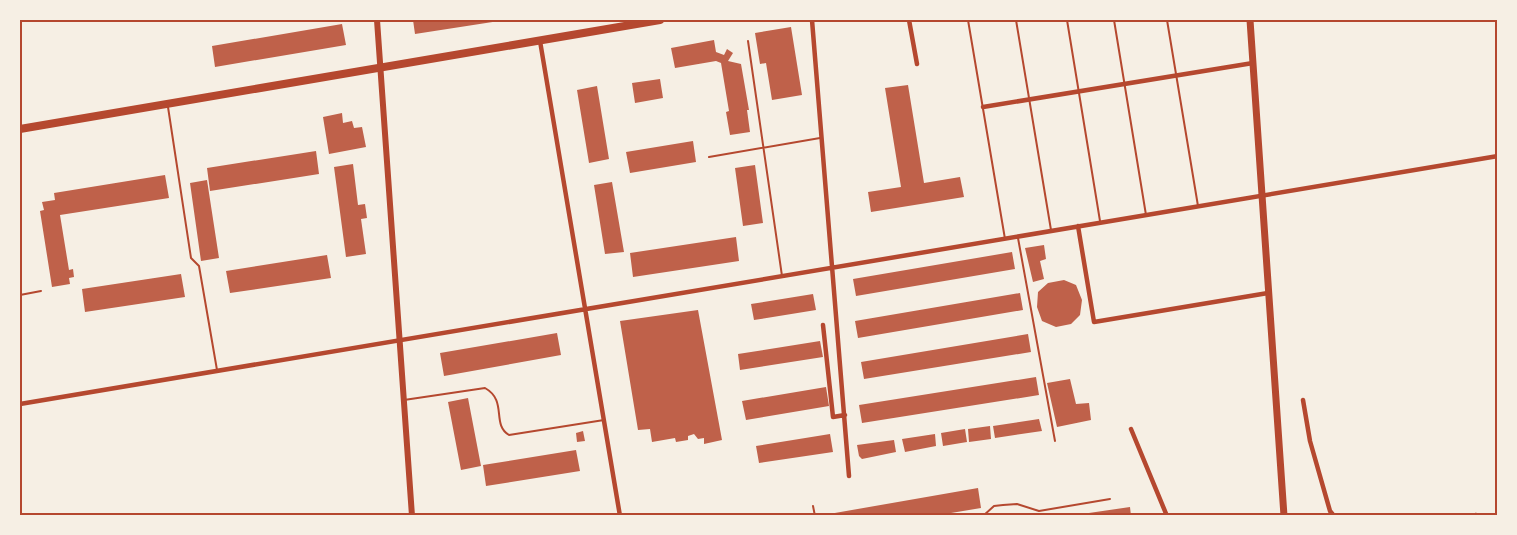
<svg xmlns="http://www.w3.org/2000/svg" width="1517" height="535" viewBox="0 0 1517 535" font-family="Roboto,sans-serif">
<style>
.building{fill:#bf614a}
.lines{fill:none;stroke-linecap:round;stroke-linejoin:round}
.path{stroke:#b5482f;stroke-width:2}
.service{stroke:#b5482f;stroke-width:2}
.minor{stroke:#b5482f;stroke-width:4.5}
.tertiary{stroke:#b5482f;stroke-width:6}
.secondary{stroke:#b5482f;stroke-width:7}
.primary{stroke:#b5482f;stroke-width:8}
.neatline{fill:none;stroke:#b5482f;stroke-width:2}
</style>
<rect width="100%" height="100%" fill="#f6efe4"/>
<!-- building -->
<path class="building" d="M413,20h86v1l-84,13z
M342,24l4,21 -131,22 -3,-21z
M791,27l11,68 -30,5 -6,-37 -6,1 -5,-31z
M714,40l2,12 8,3 3,-6 6,4 -5,8 13,3 8,46h-2l3,22 -20,3 -4,-23 3,-1 -8,-48 -5,-2 -41,7 -4,-20z
M660,79l3,19 -28,5 -3,-20z
M908,85l16,98 36,-6 4,20 -93,15 -3,-20 33,-5 -16,-99z
M597,86l12,73 -20,4 -12,-73z
M342,113l1,10 9,-2 2,7 8,-1 4,20 -37,7 -6,-37z
M693,141l3,21 -66,11 -4,-21z
M316,151l3,23 -109,17 -3,-23z
M353,164l5,41 7,-1 2,14 -6,1 5,35 -20,3 -12,-90z
M755,165l8,58 -20,3 -8,-58z
M165,175l4,23 -109,17 9,55 4,-1 1,8 -5,1 1,6 -18,3 -12,-76 4,-1 -2,-8 13,-2 -1,-7z
M207,180l12,78 -18,3 -11,-78z
M612,182l12,70 -19,2 -11,-69z
M736,237l3,24 -106,16 -3,-24z
M1044,245l2,14 -6,2 4,18 -11,3 -8,-34z
M1012,252l3,17 -159,27 -3,-17z
M327,255l4,23 -101,15 -4,-22z
M181,274l4,23 -100,15 -3,-23z
M1064,280l12,5 6,15 -2,15 -9,9 -15,3 -14,-6 -5,-14 1,-15 10,-9z
M1020,293l3,17 -165,28 -3,-17z
M813,294l3,16 -62,10 -3,-16z
M698,310l24,130 -18,4v-6l-6,1 -4,-5 -6,2v4l-12,2 -1,-4 -23,4 -2,-13 -12,1 -18,-109z
M557,333l4,22 -117,21 -4,-23z
M1028,334l3,18 -167,27 -3,-17z
M820,341l3,16 -83,13 -2,-16z
M1036,377l3,18 -177,28 -3,-18z
M1070,379l6,25 13,-1 2,17 -34,7 -10,-44z
M826,387l3,19 -83,14 -4,-19z
M468,398l13,68 -20,4 -13,-68z
M1039,419l3,12 -47,7 -2,-12z
M990,426l1,13 -22,3 -1,-13z
M965,429l2,13 -24,4 -2,-13z
M583,431l2,10 -8,1 -1,-9z
M830,434l3,18 -74,11 -3,-17z
M935,434l1,12 -31,6 -3,-13z
M894,440l2,12 -34,7 -3,-3 -2,-11z
M576,450l4,21 -94,15 -3,-21z
M978,488l3,20 -48,8h-104v-2z
M1130,507l1,9h-49v-2z"/>
<g class="lines">
<!-- path -->
<path class="path" d="M813,506l2,10
M983,516l11,-10 9,-1 14,-1 22,7 71,-12"/>
<!-- service -->
<path class="service" d="M968,20l37,219
M1016,20l35,210
M1067,20l33,201
M1114,20l32,195
M1167,20l31,186
M748,41l34,235
M168,107l23,151 8,8 18,104
M709,157l111,-19
M1018,238l37,203
M20,295l21,-4
M404,400l81,-12c23,13 6,36 24,47l95,-15"/>
<!-- minor -->
<path class="minor" d="M812,20l37,456
M909,20l8,44
M540,41l80,475
M983,107l270,-44
M1078,226l16,96 174,-29
M823,325l10,92 12,-2
M1303,400l7,41 20,70 4,5
M20,404l1478,-248
M1131,429l36,87
M1473,516l3,-1"/>
<!-- tertiary -->
<path class="tertiary" d="M377,20l35,496"/>
<!-- secondary -->
<path class="secondary" d="M1250,20l34,496"/>
<!-- primary -->
<path class="primary" d="M20,129l640,-109"/>
</g>
<!-- border -->
<rect width="1517" height="535" fill="none" stroke="#f6efe4" stroke-width="42"/>
<rect x="21" y="21" width="1475" height="493" class="neatline"/>
</svg>
